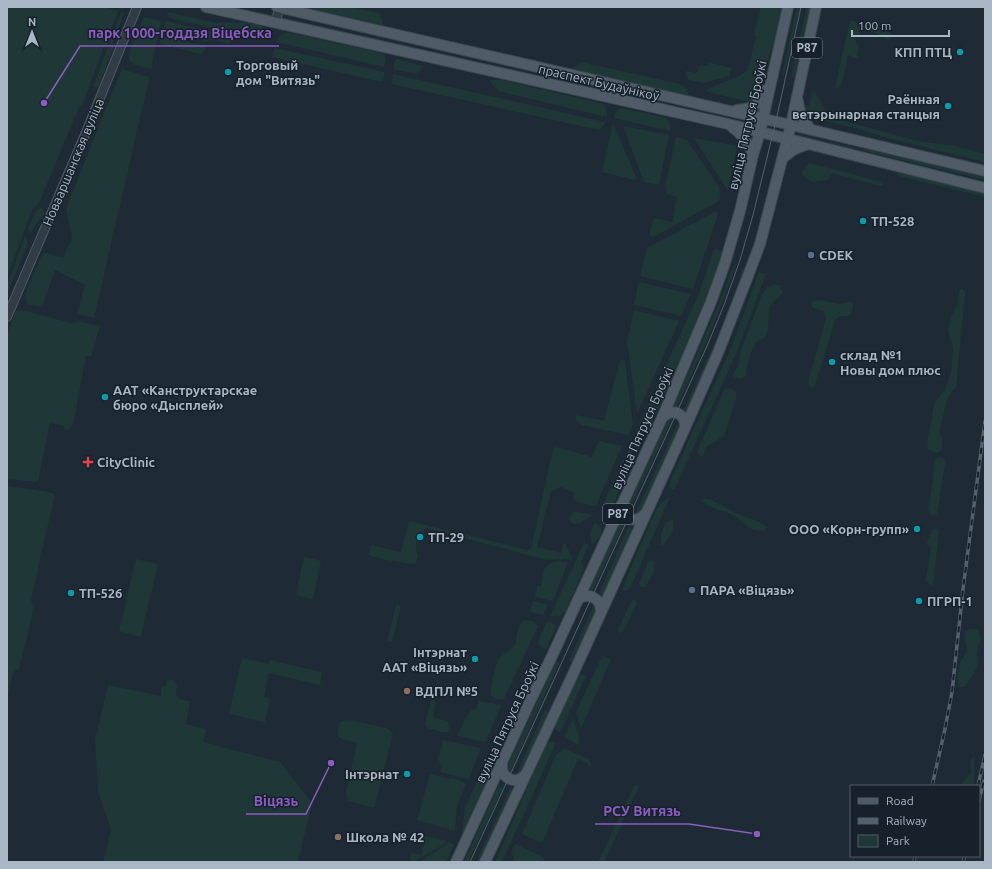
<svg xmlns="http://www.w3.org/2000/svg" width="992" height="869" viewBox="0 0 992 869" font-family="Ubuntu,sans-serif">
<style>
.green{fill:#1f3737}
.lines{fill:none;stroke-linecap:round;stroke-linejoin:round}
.minor-casing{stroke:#4e5a65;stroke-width:10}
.major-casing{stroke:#3d4853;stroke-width:12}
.minor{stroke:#313c47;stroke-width:8}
.major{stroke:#4f5c67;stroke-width:10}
.tram{stroke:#52616e;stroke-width:1}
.rail-casing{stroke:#52616e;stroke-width:3.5}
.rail{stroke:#17212b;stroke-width:2;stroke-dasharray:6;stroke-linecap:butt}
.culture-dot{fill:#0f9aa8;stroke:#17212b;stroke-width:1.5}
.service-dot{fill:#5c6f8a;stroke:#17212b;stroke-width:1.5}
.health-dot{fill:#e0444e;stroke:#17212b;stroke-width:1.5}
.education-dot{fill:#8d6e63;stroke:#17212b;stroke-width:1.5}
.labels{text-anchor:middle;stroke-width:3;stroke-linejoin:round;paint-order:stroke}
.shield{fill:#17212b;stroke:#7e8a96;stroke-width:1}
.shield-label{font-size:12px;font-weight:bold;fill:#aab7c4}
.poi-label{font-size:13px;font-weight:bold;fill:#aab7c4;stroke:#17212b;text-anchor:start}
.street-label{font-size:13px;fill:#aab7c4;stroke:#17212b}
.leader{fill:none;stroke:#8b5dc1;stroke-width:1.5}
.callout-dot{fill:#8b5dc1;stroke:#17212b;stroke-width:1.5}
.callout-label{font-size:14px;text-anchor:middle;font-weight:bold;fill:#8b5dc1;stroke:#17212b;stroke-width:3;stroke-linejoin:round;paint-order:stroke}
</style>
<rect width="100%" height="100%" fill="#1e2b36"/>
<!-- green -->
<path class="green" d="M7,7h96l15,4 -10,26 2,1 -4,10 -2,-1 -22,58h-2l-41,98 -7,7 -25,67z
M304,7h47l28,6 3,6v6z
M760,7h24l-7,29 -7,16 -12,49 -10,7 1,-6 -44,-11c13,-9 30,-10 43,-21l8,-34h-2z
M797,7h3l-16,69 -2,-1z
M807,7h3l-16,71 -3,-1z
M121,12l3,1 -11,29v6l-14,37 -2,2h-4z
M168,12l48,11 31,-1 15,4 3,8 1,6 -96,-22 -3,-3z
M144,18h4l14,3 -3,10 -19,-5z
M165,21l67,15 -2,8 -22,-5 -1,3 -44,-11z
M850,21h2l35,9 4,3v4l-3,3 -21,-11 -6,1 -1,4 -5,4 4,11 -2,4 1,4 -1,2 -9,-4 -6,29 -5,5 -2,-1z
M138,31l20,5 -7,33c-6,-2 -17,-3 -21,-8 -5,-5 5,-24 8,-30z
M286,32l95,21 3,2 2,3 -2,9 -108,-25 2,-5z
M161,36l45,10c-1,4 -2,6 -5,8l-42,-10z
M275,48l110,24 -3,10 -110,-25z
M397,59l26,7v2l-7,6 -23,-5 2,-9z
M581,62l99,22 7,5 1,6 -18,-1 -68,-16 -29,-10z
M708,62l24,6 -3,8 -25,7 -16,-3 -3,-9 12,2 2,-7h9z
M122,69l27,8 -1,7 -54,234 -17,-4 8,-29 -30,-15 -13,37 -15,-3 -2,-10 18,-42 20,6 9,-20 -6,-30z
M393,74l212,48 -1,3 -5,5 -208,-46z
M489,80h12l103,24 3,9v4l-109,-26z
M813,90c9,10 9,20 20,28l89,24 30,3 33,9v8l-98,-24 -28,-9 -46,-11c-5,-3 -8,-7 -9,-13l5,1z
M620,109h6l40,9c4,4 5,7 4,13l-56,-13 2,-6z
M613,123l23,54 -1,3 -33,-8z
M623,126l46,9 -10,50 -15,-3z
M798,134l62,15 19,2 106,25v4l-187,-45z
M676,137l11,3 33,48 -1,13 -66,36 -4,-2 5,-17 18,4 5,-25 -10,-3 -2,-7z
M694,138l43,8 -9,45z
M809,163l74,19v3l-3,1 -49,-13 -2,7 -17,2 -10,-8v-2z
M899,173l86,20v4l-90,-22z
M41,207c8,7 0,10 -4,16 -3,3 -5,8 -7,11l-2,-5 7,-16z
M716,211l2,3 -25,75 -53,-13 7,-28z
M25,236l3,7 -21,52v-10z
M714,249l9,3 -14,44 -61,136c-4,5 -8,6 -14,4l65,-143z
M734,264l2,1c-17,49 -38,96 -60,144h-4c22,-48 44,-95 62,-145z
M743,268l3,1 -28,75 -33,71 -3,-2 33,-70 16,-40z
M759,272l7,2 -30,80 -62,136 -5,-3 1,-6 61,-133z
M639,282l52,12 -10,22 -47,-11z
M773,285h7l2,6v3l-7,6 -6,8 -1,23 -4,7 -8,4 -9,22 -1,12 -5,3 -7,-1 -1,-3 6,-11 1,-11 21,-56 6,-10z
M963,288l2,7 -9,92 -3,3 -6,10 -8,31 3,8v10l-3,4 -9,-2 -3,-3v-5l8,-42 10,-11 6,-17 2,-25 -5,-19 4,-14 6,-12 1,-13z
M820,300c6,1 13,3 19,4 5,0 8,-3 13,-2 3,5 0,9 -3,14h-9l-5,4 -19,62 -2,5h-3l-3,-2 1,-8 4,-12 13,-47 -2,-6 -12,-5 -1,-4 2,-2z
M22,310l52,14 3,-3 23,5 -9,30h-5l-13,69 -4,4h-4l-1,-3 -14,-3 -12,59 -31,-3v-145l9,-23z
M634,310l45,11 -42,93 -10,-73z
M620,360h5l8,65 -5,10 -46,-10c-5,-3 -7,-4 -6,-10l28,6z
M731,388l5,3v8l-12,37 -18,11 -2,8 -4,2 -3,-5 27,-62z
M673,417l-44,94 -1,-5 41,-88z
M679,421l2,4 -40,87 -6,2z
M599,441l23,5 -26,60 -19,-4 -3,-3v-6l-13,-6 -10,4 -14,56 24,6 3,-11 8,15 -1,3 -4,-1 -20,1 -121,-32 -4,5h-5l-1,19 2,2 -2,9 -3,1 -27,-4 -18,-5 3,-10 30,7 8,-31 119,29 3,-1 22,-100 3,-2 36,10z
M629,448l3,3 2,10 -22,46 -6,1h-5z
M940,457l3,1 2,4v3l-8,49 -3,1 -4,-1 -2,-6 5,-27 2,-20 2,-3z
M7,486l41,6 7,2 -24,106 3,8 -15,61 -5,2 -7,26z
M670,497l-40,92 -5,2 -3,-1 12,-30 21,-48c4,-8 7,-11 15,-15z
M704,499h5c9,4 17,9 26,14 10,5 25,6 32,15l-4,3c-5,0 -11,-1 -15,-4 -5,-4 -9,-9 -15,-12 -10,-5 -22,-6 -31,-14z
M575,511l17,4 -1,2c-9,1 -7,9 -20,6l-2,-4 3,-6z
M673,520c3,9 -4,19 -10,25h-2c-2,-9 2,-18 7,-24z
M594,523c8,1 9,9 5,15 -2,3 -5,5 -7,7l-2,-12z
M620,523l4,1 -31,66 -4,-1z
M629,526l4,4 -30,65 -4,-2z
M934,528l5,3 -6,56 -7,-7 5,-32 -4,-4 1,-5z
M584,543l5,2 -8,17 2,1v8l-17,39c-5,6 -8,7 -16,6z
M304,557l17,4 -8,38 -17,-4z
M136,559l22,5 -17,73 -22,-6z
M652,560l3,3 -2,11 -8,13h-4l-2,-3 9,-22z
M559,561l9,1 -15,39 -18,-4 2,-11h4c3,-15 1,-23 18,-25z
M632,600h3l2,3 -14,29 -4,1 -1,-4z
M533,601l15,4 -5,10 -13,-3z
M594,604l2,2v3l-24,53 -3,-1z
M396,605l5,1 -9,36 -5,-1z
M523,620l10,1 5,5 -34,73h-9l-5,-5 3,-17 5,-18 17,-14 4,-19z
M547,621c4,2 9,2 9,7l-11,22 -5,-4 -2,-5z
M973,629l5,1c4,10 1,12 -1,22 -1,3 1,6 1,9 -1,10 -8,18 -14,26h-5c-3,-8 -1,-19 2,-26 1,-3 4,-6 6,-9l-3,-18 2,-4z
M602,656l9,3 -30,70 -5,-17z
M242,658l27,6 1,-4 52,12 -2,13 -51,-12 -5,24 6,2 -5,23 -36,-8z
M556,661l3,2 -50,112 -3,-6z
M579,673l7,3 -26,57 -5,-5v-4z
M169,679l4,2 4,4 -1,10 2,2v2l12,2 -4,23 20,5 -3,13 77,20 32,41 -14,59h-195l8,-33 -13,-37 -3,-52 13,-55 53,11v-9l5,-2 1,-5z
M431,700h4l1,2 -3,14 2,2 13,3 2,6 -2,5h-6l-15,-4 -2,-4z
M479,701l22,4 -15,37 -29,-6 2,-4 1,-4h1l6,-13 5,-5 4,-1z
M545,710l4,2 -28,63 -6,3z
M573,719l6,17 -1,9 -12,-7 -1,-2z
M349,720l38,8 6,5 -18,72 -1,2h-3l-23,-6 -2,-8 11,-49c-4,-5 -13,-2 -18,-7 -3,-4 -1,-13 3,-16 2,-1 5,-1 7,-1z
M443,740l38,8 -12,31 -29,-7 2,-6 -4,-7z
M552,741l4,2 -54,119h-7l49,-113 4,-6z
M564,748l24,11 4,6 -2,1 -3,-3 -9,-4 -36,84 -20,-9 34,-79z
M490,753l6,1 1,3 -32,76h-3l3,-26z
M974,756v30h-10l-2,-3 9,-10 -1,-11z
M430,774l20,5 2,-1 14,5 -9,23 -2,25 -38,-11z
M505,784l-37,78h-4l34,-75z
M635,784l4,3 -35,75h-6z
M511,786l1,5 -32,71h-4z
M422,835l25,6 -4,4 -30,17 -3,-4 2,-5 9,2 3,-12 -3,-4z
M448,842l6,2 -8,18h-27l24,-15z
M515,844l30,14 -2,4h-29l-2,-12z"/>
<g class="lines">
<!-- minor casing -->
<g class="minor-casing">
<path id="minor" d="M276,22l3,-15
M7,317l80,-187 50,-123"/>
</g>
<!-- major casing -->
<g class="major-casing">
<path id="major" d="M206,7l522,117 257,64
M277,7l121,28 393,90 194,46
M798,101c0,11 6,20 12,28
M737,110c18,-2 21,-4 29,-20
M732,127c11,8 17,16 21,28
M782,159c10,-9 14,-11 26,-15
M662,418c10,-11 24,-5 23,10
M622,504c-1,15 13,21 23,10
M578,599c10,-7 23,-1 23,12
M502,763c-2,16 14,23 24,11
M456,862l76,-165 20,-41 110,-238 49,-116 14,-39 15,-52 13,-56 7,-23 28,-125
M485,862l89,-190 111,-244 33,-75 30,-77 12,-32 31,-119 25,-118"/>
</g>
<!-- minor -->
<use href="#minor" class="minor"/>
<!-- major -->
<use href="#major" class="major"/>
<!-- tram -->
<path class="tram" d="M470,862l201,-437 36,-79 17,-41 16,-45 13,-45 23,-94 25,-114"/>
<!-- rail casing -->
<g class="rail-casing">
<path id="rail" d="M932,786l13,-57 7,-37 11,-103 22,-168
M978,786l7,-31
M979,800l5,-19
M914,862l1,-6
M963,862l2,-6"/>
</g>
<!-- rail -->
<use href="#rail" class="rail"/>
</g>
<!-- markers -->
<g class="culture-dot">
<circle cx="960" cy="52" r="4"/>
<circle cx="228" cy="72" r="4"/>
<circle cx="948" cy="106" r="4"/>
<circle cx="863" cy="221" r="4"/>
<circle cx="832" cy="362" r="4"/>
<circle cx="105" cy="397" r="4"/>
<circle cx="917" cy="529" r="4"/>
<circle cx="420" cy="537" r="4"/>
<circle cx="71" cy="593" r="4"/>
<circle cx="919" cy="601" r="4"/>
<circle cx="475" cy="659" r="4"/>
<circle cx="407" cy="774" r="4"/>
</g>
<g class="service-dot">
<circle cx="811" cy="255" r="4"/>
<circle cx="692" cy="590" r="4"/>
</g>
<path class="health-dot" d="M86 456h4v4h4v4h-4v4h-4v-4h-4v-4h4z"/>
<g class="education-dot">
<circle cx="407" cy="691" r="4"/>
<circle cx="338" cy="837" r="4"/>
</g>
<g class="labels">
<!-- shield labels -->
<g class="shield">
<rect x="792" y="38" width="30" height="20" rx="3"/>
<rect x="603" y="504" width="30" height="20" rx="3"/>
</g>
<g class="shield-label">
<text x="807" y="52">Р87</text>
<text x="618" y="518">Р87</text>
</g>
<!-- poi labels -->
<g class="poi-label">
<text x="952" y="57" text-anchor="end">КПП ПТЦ</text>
<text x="236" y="70">Торговый<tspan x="236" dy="15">дом "Витязь"</tspan></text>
<text x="940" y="104" text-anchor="end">Раённая<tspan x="940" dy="15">ветэрынарная станцыя</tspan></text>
<text x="871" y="226">ТП-528</text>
<text x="819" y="260">CDEK</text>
<text x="840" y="360">склад №1<tspan x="840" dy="15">Новы дом плюс</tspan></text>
<text x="113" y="395">ААТ «Канструктарскае<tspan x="113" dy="15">бюро «Дысплей»</tspan></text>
<text x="97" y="467">CityClinic</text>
<text x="909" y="534" text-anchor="end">ООО «Корн-групп»</text>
<text x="428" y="542">ТП-29</text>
<text x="700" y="595">ПАРА «Віцязь»</text>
<text x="79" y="598">ТП-526</text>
<text x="927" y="606">ПГРП-1</text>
<text x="467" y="657" text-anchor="end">Інтэрнат<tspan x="467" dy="15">ААТ «Віцязь»</tspan></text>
<text x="415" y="696">ВДПЛ №5</text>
<text x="399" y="779" text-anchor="end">Інтэрнат</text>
<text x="346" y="842">Школа № 42</text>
</g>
<!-- street labels -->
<g class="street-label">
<text transform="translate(599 82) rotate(13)" y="5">праспект Будаўнікоў</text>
<text transform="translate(747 125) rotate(-77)" y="5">вуліца Пятруся Броўкі</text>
<text transform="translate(73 162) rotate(-67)" y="5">Новааршанская вуліца</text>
<text transform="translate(642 428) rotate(-66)" y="5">вуліца Пятруся Броўкі</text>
<text transform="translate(507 722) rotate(-65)" y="5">вуліца Пятруся Броўкі</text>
</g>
</g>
<!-- callouts -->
<path class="leader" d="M44 103L80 46H279M331 763L306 814H246M757 834L689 824H595"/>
<g class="callout-dot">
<circle cx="44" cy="103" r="4"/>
<circle cx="331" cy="763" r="4"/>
<circle cx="757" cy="834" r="4"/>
</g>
<g class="callout-label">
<text x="180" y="38">парк 1000-годдзя Віцебска</text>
<text x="276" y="806">Віцязь</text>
<text x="642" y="816">РСУ Витязь</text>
</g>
<!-- border -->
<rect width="992" height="869" fill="none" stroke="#aab7c4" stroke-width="16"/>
<!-- legend -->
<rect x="850" y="785" width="130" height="72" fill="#17212b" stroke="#525d68"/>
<rect x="858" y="798" width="20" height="6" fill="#4f5c67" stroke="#525d68"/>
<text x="886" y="805" font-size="12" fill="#aab7c4">Road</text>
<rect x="858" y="818" width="20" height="6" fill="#52616e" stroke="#525d68"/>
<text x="886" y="825" font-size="12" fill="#aab7c4">Railway</text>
<rect x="858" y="835" width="20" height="12" fill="#1f3737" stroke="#525d68"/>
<text x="886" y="845" font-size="12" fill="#aab7c4">Park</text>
<!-- north arrow -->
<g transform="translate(32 32)" stroke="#17212b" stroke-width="3" paint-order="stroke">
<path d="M0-3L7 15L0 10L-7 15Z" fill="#aab7c4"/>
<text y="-6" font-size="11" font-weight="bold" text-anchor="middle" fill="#aab7c4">N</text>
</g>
<!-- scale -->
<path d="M852 30v6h97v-6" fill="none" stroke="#aab7c4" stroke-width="2"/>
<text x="858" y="30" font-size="12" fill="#aab7c4" stroke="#17212b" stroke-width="3" paint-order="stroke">100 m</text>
</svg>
